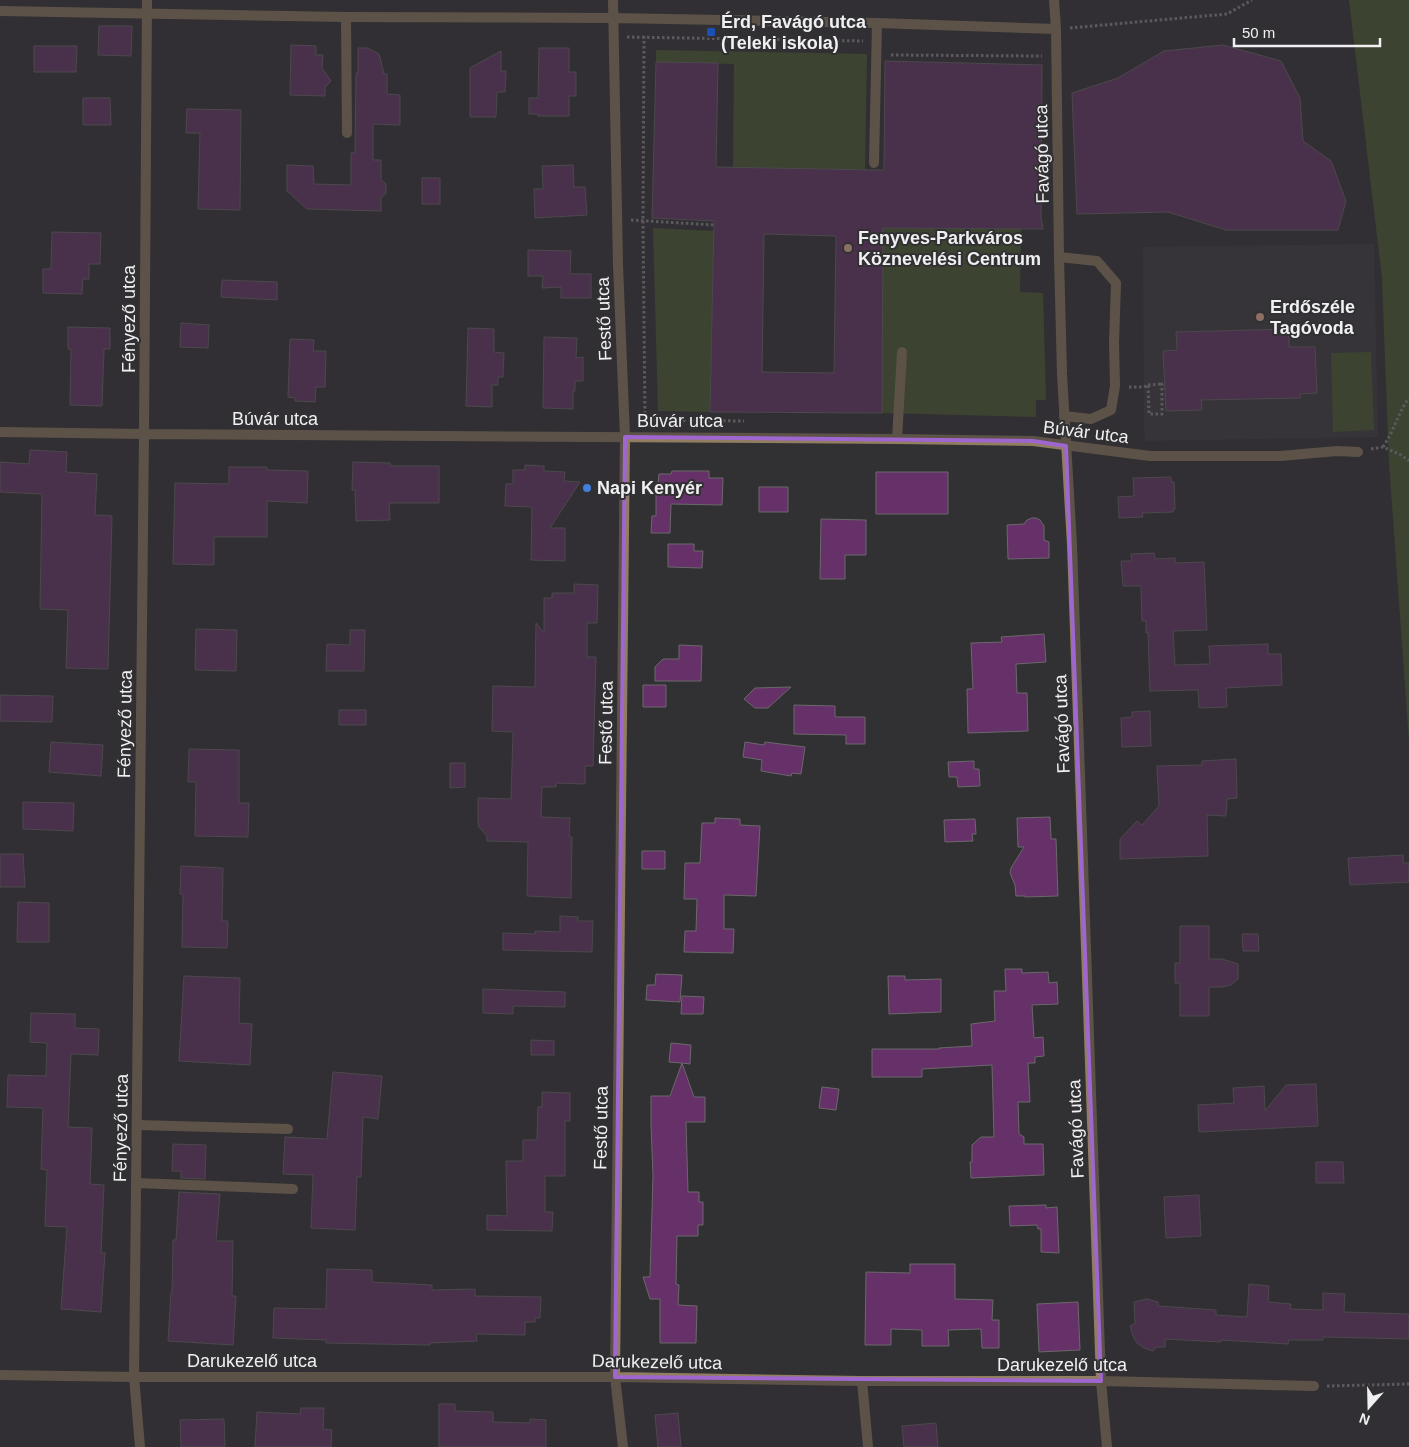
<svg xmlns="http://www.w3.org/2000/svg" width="1409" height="1447" viewBox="0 0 1409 1447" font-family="Arial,sans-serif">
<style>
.built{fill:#3d3842}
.green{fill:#4a5c2f}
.building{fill:#663168;stroke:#6b686b;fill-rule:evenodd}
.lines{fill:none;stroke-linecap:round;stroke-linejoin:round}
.path{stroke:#8d8c8f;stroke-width:3;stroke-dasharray:2.5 2.5;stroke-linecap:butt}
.service{stroke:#917d60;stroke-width:10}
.minor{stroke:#917d60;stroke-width:10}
.marked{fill:none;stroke:#9e66ce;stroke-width:4;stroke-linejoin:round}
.transit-dot{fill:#1a4fb4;stroke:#313033;stroke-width:2}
.education-dot{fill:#8d6e63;stroke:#313033;stroke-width:2}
.shop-dot{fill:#3f7fe0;stroke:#313033;stroke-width:2}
.labels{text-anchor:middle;stroke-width:4;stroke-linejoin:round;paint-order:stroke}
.poi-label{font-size:18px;font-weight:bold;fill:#f0eff2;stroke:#313033;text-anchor:start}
.street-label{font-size:18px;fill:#f0eff2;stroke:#313033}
</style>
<rect width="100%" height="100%" fill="#313033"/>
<!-- built -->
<path class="built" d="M1374,244l4,193 -233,4 -1,-14 -1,-180z"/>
<!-- green -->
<path class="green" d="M1349,0h60v741l-20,-278 -7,-185z
M656,50l211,4 -2,116 -132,-2 1,-104 -78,-2z
M653,228l61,3 -4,181 -52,-1z
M883,228l138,1 -1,63 23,1 3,107h-10v17l-154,-4z
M1371,352l3,78 -41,2 -2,-79z"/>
<!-- building -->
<path class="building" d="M99,26h33l-1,30 -33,-1z
M291,45l25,1v9h7l-1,13 9,13 -6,6v9l-35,-1z
M1223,45l58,16 19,37 3,43 28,20 15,40 -8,29h-112l-58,-18 -91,2 -5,-121 46,-15 46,-27z
M34,46h43l-1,26h-42z
M358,48h10l11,6 5,20h3v20l13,1v30l-27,-1v36h8v20l5,4v9l-5,5v13l-74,-2 -20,-18v-26l26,1 1,18 37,1v-32h4l1,-80h2z
M539,48h30v24h7v24h-7v20h-31v-2h-9v-16h9z
M501,51v20h5l-1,21h-8l-1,25h-26v-49z
M885,61l157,4 -1,152 2,12 -160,-1 -1,185 -172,-1 4,-191 -62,-3 4,-156 62,1 -2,104 158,3h10zM764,234l72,2 -2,137 -72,-1z
M83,98h27l1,27h-28z
M187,109l54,1 -1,100 -42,-1 2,-76h-14z
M573,165l1,22h11l2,28 -52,3 -1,-29h9l-1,-23z
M422,178h18v26h-18z
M52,232l49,1 -1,31h-11v15h-6l-1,15 -39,-1v-24h8z
M528,250l43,1 -1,23h21v24h-30v-11l-19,1 1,-12h-15z
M222,280l55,2v18l-56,-3z
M181,323l28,2 -1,23 -28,-1z
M68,327l42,1v21h-6l-2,57 -32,-1 1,-56h-3z
M468,328l26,1v23l10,1 -1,24h-5v8h-6v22l-26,-1z
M1289,329v18h26l2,46 -17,1v4l-99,2 1,10 -36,1 -3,-60 14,-1 -1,-18z
M544,337l33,1 -1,20 7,-1v24h-8v10h-2v18l-30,-1z
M290,339l24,1 -1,11h13l-1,36h-9l-1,15 -20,-1v-3l-7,-1z
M30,450l37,2 -1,20 31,2 -2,41 17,1 -4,153 -42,-1 2,-58 -28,-1 2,-115 -42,-2v-30l29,2z
M353,462l37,1v3h49v37h-50l1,17 -34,1 -1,-31h-3z
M525,465l19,1v5l21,1 -1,9 16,1 -30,46h15v33l-34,-1 1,-53 -27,-1 1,-22h7v-14h12z
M229,467h38v3l41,1 -1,32 -40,-2v36h-53v28l-41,-1 2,-81 54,1z
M672,471h37v7h14l-1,27 -51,-1 -1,29h-19l1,-17h4v-32h2l1,-10h12z
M876,472h72v42h-72z
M1171,477v5h3l1,27h-2v3l-31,1 1,4 -24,1 -1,-21 16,-1 -1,-18z
M759,487h29v25h-29z
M1032,518h4l4,2 4,6v14l5,2v16l-41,1 -1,-34 17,-1 3,-4z
M821,519l45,1v35h-21v24h-25z
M668,544h26v7h9l-1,17 -34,-1z
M1154,553l1,6 20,-1v5l29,-1 3,68 -34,1 2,34 35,-1 -1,-18 59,-2v10h13l1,31 -56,3 1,19 -28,1 -1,-18 -48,1 -2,-59 -2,1v-12h-4l-1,-35h-18l-2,-25h11l-1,-7z
M574,584l24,1 -1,38h-10v34h9l-3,109h-8v18l-29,-1v4h-14l-1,30 29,1 -1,19h3l-1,61 -44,-2 1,-54 -41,-1v-5l-8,-9 -1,-5v-24l33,1 2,-67 -21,-1 1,-45 42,1 1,-64 8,10v-35h8v-5h22z
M196,629l41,1 -1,41 -41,-1z
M350,630h15l-1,41h-38l1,-27 23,1z
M1044,634l2,28 -30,2 1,29h10l1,38 -60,2 -1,-44h6l-2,-46 31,-1 -1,-5z
M679,645l23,1 -1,35h-46v-14l8,-8h16z
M643,685h23v22h-23z
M791,687l-23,21h-13l-11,-9 11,-11z
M0,695l53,1 -1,26 -52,-1z
M794,705l41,1v11h30v27h-19v-9l-52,-1z
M339,710h27v15h-27z
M1150,711l1,35 -29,1 -1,-29 11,-1v-5z
M51,742l52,3 -2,31 -52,-4z
M745,742l19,3 1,-3 40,5 -4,27 -9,-1 -1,3 -30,-5 1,-11 -19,-3z
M189,749l50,1v53h10l-1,34 -53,-1 1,-54h-8z
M1236,759l1,39 -10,1 -1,17 -19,-1 1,41 -88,3v-20l17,-18 5,4 17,-19 -2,-40 45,-1v-4z
M974,761v8h5l1,17 -22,1 -1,-10h-8l-1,-15z
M450,763h15v24l-15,1z
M23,802l51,1 -1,28 -50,-2z
M1050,817l1,22h5l2,57 -33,1v-1h-9l-1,-11 -5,-12 1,-5 13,-21h-6l-1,-29z
M715,818l25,1v6l20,1 -4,70 -32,-1v34h10l-1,24 -49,-1 1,-21h11l1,-32h-13l1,-36h15l2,-40h13z
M975,819l1,15h-4l1,7 -28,1 -1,-22z
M642,851h23v18h-23z
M0,854h23l2,33h-25z
M1403,855v8h6v19l-59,3 -2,-27z
M181,866l42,2 -1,53h6l-1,27 -45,-1 1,-53h-3z
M18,902l31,1v39h-32z
M560,916l18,1v4h15l-1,31 -89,-2v-17l32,1v-3l25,1z
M1180,926h29v33h13l16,5v15l-7,6 -8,2h-14v29h-29v-33h-5v-20h5z
M1242,934h16l1,17h-16z
M1005,969h17v4l26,-1 1,11 8,-1 1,22 -26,1 2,33 9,-1 1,19 -9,1v6h-7l2,39h-12l1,32 5,3v7h19l1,31 -73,3 -1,-16h2v-17l9,-8h13l-2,-72 -70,4v8h-50v-28h67v-1l33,-2 -1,-22 24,-3 -1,-30h12z
M656,974l26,1 -2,27 -34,-2 1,-15h8z
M184,976l56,2 -1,45 13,1 -2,41 -71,-4z
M888,976h17v4l36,-1v33l-52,2z
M483,989l82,3v15l-52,-1v8l-30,-1z
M682,996l22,1 -1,17h-22z
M31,1013l44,1v14l24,1 -1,26 -27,-1 -3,73 24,1 -2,56 14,1 -3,68h4l-4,59 -40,-3 6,-82 -22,-1 2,-56 -6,-1 2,-61 -36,-1 1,-32 38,1 1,-33 -17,-1z
M531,1040l23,1v14h-23z
M671,1043l20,2 -1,19 -8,-1 12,34h11v25h-19l2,70h11v10h4v23h-5v11h-21l-1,48 3,1 -1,20 19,1 -1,37h-36v-44h-10l-7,-22h7l3,-101 -2,-51v-29h19l12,-33 -13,-1z
M333,1072l49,4 -4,43 -15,-2 -2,60h-4l-2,53 -44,-2 2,-53 -30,-1 2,-37 42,2z
M1316,1084l2,42 -119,6 -1,-27 36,-2 -1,-15 31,-2 1,25 21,-26z
M822,1087l17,2 -3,21 -17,-2z
M542,1092l28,1v28h-5v55h-20v36h8l-1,19 -65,-1v-15l20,1 -1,-55h17v-21h14l1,-33h4z
M173,1144l33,1 -1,34 -24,-1v-7h-9z
M1316,1162h27l1,21h-28z
M179,1192l41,2 -4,47h17l-1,55h4l-3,49 -65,-4 3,-48h1l1,-53h3z
M1199,1195l2,41 -35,2 -2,-41z
M1046,1205v3l11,-1 2,46 -18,-1v-23h-3l-1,-4 -27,1 -1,-20z
M910,1264h45v35l38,1 -1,20h7v28h-17l-1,-19 -33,1 1,16h-27v-16l-31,-1v16h-26l1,-73 44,1z
M327,1269l45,1v12l60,3v5l43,-1v7l66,1 -1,21h-5v4h-10v13l-49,-1 1,7 -47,2v2l-104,-2v-3l-53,-2 1,-30 52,1z
M1249,1284l20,2 -1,16 23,2 -1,5 33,1v-17l22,1 -1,18 65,2v25l-86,-2v3h-34l-1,4 -67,-4v2l-56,-3v8h-9l-3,4 -9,-3 -7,-5 -4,-7 -3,-10 5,-2 -1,-22 13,-3 11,3v4l58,4v5l31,2z
M1078,1302l2,48 -41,2 -2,-48z
M439,1404h16v7l38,1v10l37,1v-4l16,1v27h-107z
M301,1408h23l-1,21 9,1 -1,17h-76l2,-35 43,2z
M678,1413l3,34h-23l-3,-32z
M224,1419l1,28h-44l-1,-27z
M936,1423l2,24h-34l-2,-21z"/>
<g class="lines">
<!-- path -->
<path class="path" d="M1070,28l157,-14 25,-14
M644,36l-1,185 2,201
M627,37l236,4
M891,55l151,1
M631,220l83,5
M1148,385l14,-1
M1129,387h15l4,-2 1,29h13v-30l3,-1
M638,420l106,1
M1383,447c11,-16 15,-34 26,-49
M1371,449l12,-2 18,8 8,6
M1327,1386l82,-2"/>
<!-- service -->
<path class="service" d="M346,17l1,116
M874,163l3,-140
M1059,257l38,4 19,22 -2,60 1,43 -4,24 -20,9 -27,-3
M897,439l5,-87
M137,1125l151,4
M136,1183l157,6"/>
<!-- minor -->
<path class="minor" d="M613,0l5,265 7,172 -10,940 8,70
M1054,0l2,29 3,228 3,117 10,171 29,836 6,66
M0,11l346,6 267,1 264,5 179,6
M0,432l144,2 753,5 136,2 117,15h130l57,-5 21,1
M0,1375l134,2h481l247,4h239l213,5
M862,1381l6,66
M140,1447l-6,-70 10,-943 3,-434"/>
</g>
<!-- marked area -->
<path d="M0 0H1409V1447H0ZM625,437l408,4 33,5 35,935 -486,-4z" fill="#313033" fill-opacity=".55" fill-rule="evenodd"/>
<path class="marked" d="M625,437l408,4 33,5 35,935 -486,-4z"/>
<!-- markers -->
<rect class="transit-dot" x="706" y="27" width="10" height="10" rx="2.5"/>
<g class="education-dot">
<circle cx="848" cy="248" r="5"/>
<circle cx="1260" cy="317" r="5"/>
</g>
<circle class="shop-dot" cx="587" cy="488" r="5"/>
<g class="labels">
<!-- poi labels -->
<g class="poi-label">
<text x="721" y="28">Érd, Favágó utca<tspan x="721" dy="21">(Teleki iskola)</tspan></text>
<text x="858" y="244">Fenyves-Parkváros<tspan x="858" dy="21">Köznevelési Centrum</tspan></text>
<text x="1270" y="313">Erdőszéle<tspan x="1270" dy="21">Tagóvoda</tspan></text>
<text x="597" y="494">Napi Kenyér</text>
</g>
<!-- street labels -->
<g class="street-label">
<text transform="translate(1042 154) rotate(-91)" y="6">Favágó utca</text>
<text transform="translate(129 319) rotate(-90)" y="6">Fényező utca</text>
<text transform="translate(604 319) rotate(-92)" y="6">Festő utca</text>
<text x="275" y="425">Búvár utca</text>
<text x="680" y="427">Búvár utca</text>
<text transform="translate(1086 432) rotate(7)" y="6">Búvár utca</text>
<text transform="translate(606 723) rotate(-89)" y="6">Festő utca</text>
<text transform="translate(125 724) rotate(-89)" y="6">Fényező utca</text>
<text transform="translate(1062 724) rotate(-92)" y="6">Favágó utca</text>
<text transform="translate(121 1128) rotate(-89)" y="6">Fényező utca</text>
<text transform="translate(601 1128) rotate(-89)" y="6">Festő utca</text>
<text transform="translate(1076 1129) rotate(-92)" y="6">Favágó utca</text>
<text x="252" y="1367">Darukezelő utca</text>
<text transform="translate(657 1362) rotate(1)" y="6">Darukezelő utca</text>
<text x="1062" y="1371">Darukezelő utca</text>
</g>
</g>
<!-- north arrow -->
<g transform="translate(1369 1407) rotate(200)" stroke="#313033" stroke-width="4" paint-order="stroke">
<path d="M0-4L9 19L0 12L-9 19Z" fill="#f0eff2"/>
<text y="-8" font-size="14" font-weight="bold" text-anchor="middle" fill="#f0eff2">N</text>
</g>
<!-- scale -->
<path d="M1234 38v8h146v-8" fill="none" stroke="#f0eff2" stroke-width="2.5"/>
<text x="1242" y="38" font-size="15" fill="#f0eff2" stroke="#313033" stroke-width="4" paint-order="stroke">50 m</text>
</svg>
